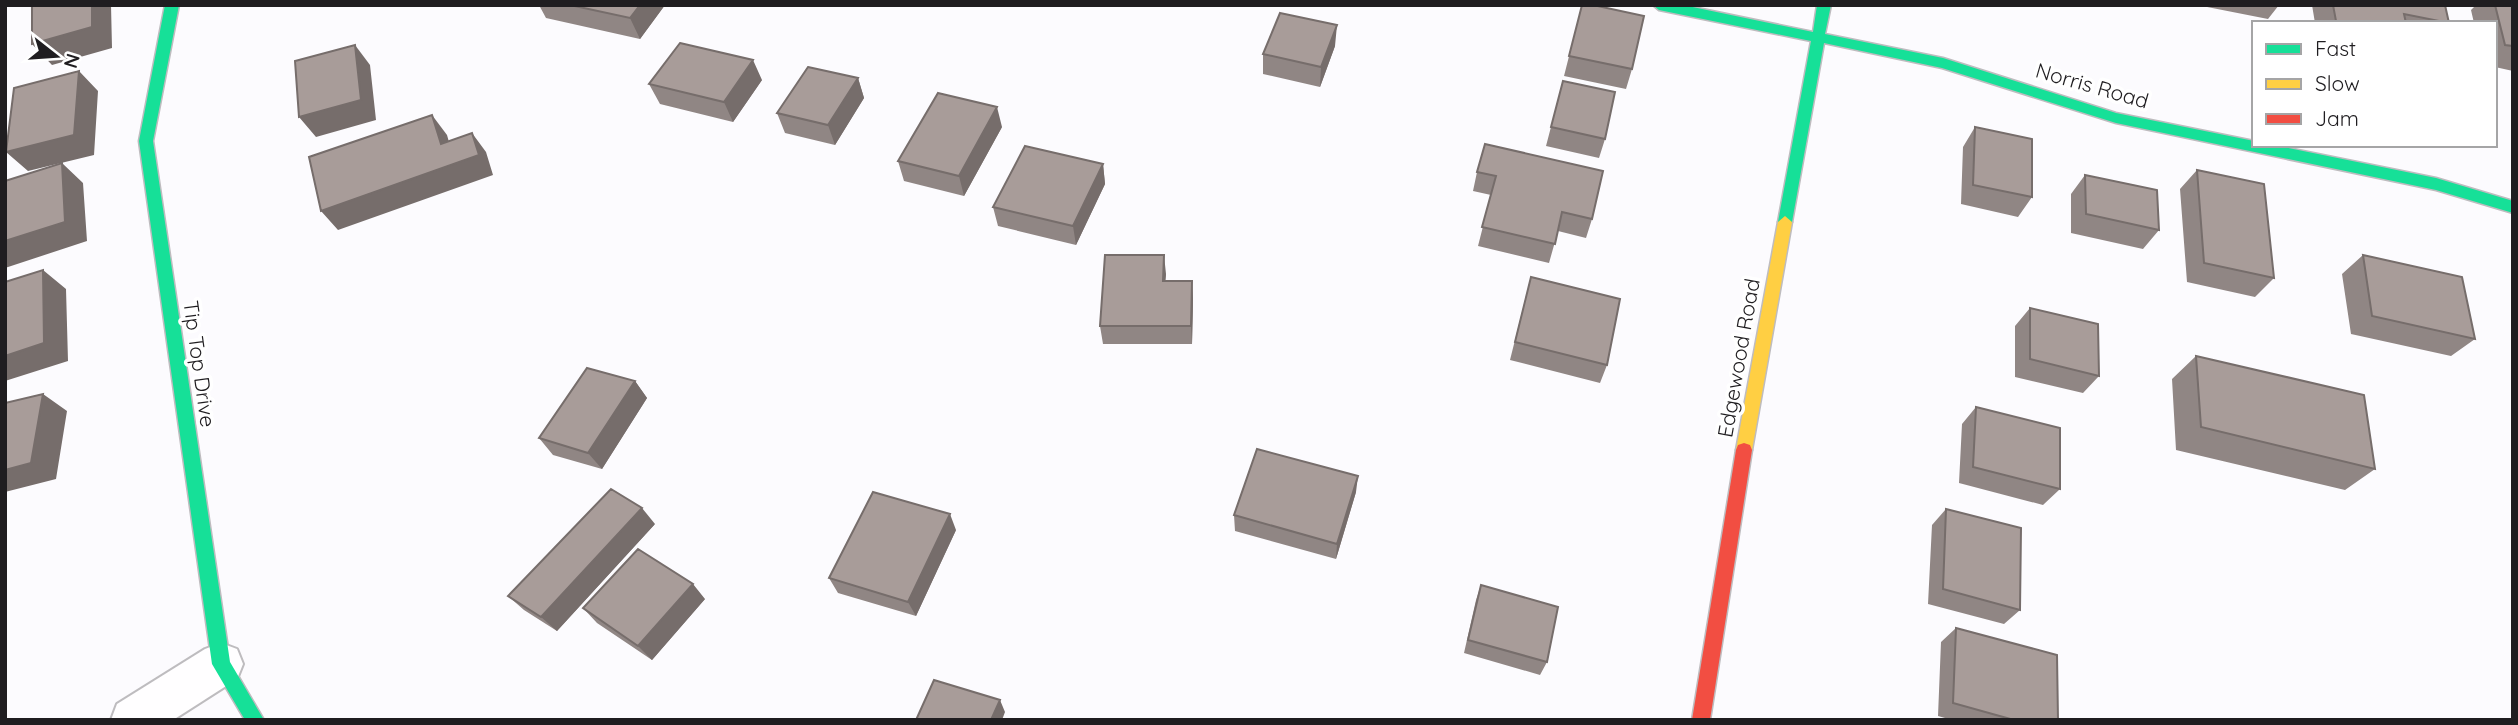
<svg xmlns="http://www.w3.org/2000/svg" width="2518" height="725" viewBox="0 0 2518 725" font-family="Quicksand,sans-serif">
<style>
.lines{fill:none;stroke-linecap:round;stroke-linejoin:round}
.street-casing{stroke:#bebcbf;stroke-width:4}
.fast-casing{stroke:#bebcbf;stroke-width:3}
.slow-casing{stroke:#bebcbf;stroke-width:3}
.jam-casing{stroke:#bebcbf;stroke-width:3}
.street{fill:#fffeff;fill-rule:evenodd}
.fast{fill:#16e098;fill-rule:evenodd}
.slow{fill:#ffcf43;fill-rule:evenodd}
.jam{fill:#f24e42;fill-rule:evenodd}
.wall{fill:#908684}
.shaded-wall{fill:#766d6b}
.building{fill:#a89c99;stroke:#766d6b;stroke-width:2}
.labels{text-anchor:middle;stroke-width:7;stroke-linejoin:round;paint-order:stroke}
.street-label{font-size:21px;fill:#1f1d20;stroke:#fff}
</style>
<rect width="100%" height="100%" fill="#fcfbfe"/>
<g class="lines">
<!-- street casing -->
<g class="street-casing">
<path id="street" d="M221,643l16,6 6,15 -6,15 -64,41h-62l6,-16 88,-55z"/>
</g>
<!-- fast casing -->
<g class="fast-casing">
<path id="fast" d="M165,5h14l-26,136 77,521 34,58h-19l-33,-56 -73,-523z
M1653,5h30l130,27 4,-27h14l-6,29 118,24 173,55 138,28v4h20l162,33 77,23v12l-77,-23 -320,-67 -174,-55 -118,-25 -32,179 -7,6 -7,-6 33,-181 -152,-31z"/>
</g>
<!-- slow casing -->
<g class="slow-casing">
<path id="slow" d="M1785,216l7,6 -40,228 -2,5 -6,2 -6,-2 -2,-5 42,-228z"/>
</g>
<!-- jam casing -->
<g class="jam-casing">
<path id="jam" d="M1744,443l6,2 2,5 -42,270h-18l44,-270 2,-5z"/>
</g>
<!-- street -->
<use href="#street" class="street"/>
<!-- fast -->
<use href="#fast" class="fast"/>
<!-- slow -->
<use href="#slow" class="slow"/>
<!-- jam -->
<use href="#jam" class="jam"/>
</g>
<!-- wall -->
<path class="wall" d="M539,5h126l-25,34 -94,-21z
M1582,5l50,64 -6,20 -62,-13z
M2197,5h82l-11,14z
M2312,5h133l4,18h-134z
M2476,5h37v66l-18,-4v-44h-21l-3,-13z
M1335,46l-15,41 -57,-13v-20z
M858,78l6,20 -29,47 -50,-12 -8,-20z
M762,80l-29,42 -73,-18 -11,-20z
M1563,81l42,58 -6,19 -53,-12z
M1002,127l-38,69 -60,-15 -6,-20z
M1975,127l57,70 -14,20 -57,-13 2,-57z
M1485,144l107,75 -6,19 -28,-7 -9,32 -71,-17 13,-51 -18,-4 4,-19z
M1103,164l2,20 -29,61 -78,-19 -5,-19z
M2197,170l77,108 -19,19 -68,-15 -7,-93z
M2085,175l74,55 -16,19 -72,-16v-39z
M2363,255l112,84 -24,17 -100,-22 -9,-60z
M1166,274l-1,7h27l1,18 -1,45h-89l-3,-18z
M1526,296l81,69 -7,18 -90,-23z
M2030,308l69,68 -16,17 -68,-16v-51z
M2196,356l179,113 -30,21 -169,-40 -4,-71z
M635,381l12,17 -45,71 -49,-14 -14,-17z
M1976,407l84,82 -17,16 -84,-22 3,-59z
M1356,492l-20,67 -101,-28 -1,-16z
M1946,509l74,101 -16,14 -76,-20 4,-79z
M655,524l-98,107 -33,-21 -16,-14z
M956,530l-40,86 -78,-23 -9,-15z
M1481,585l66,77 -7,13 -76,-22 12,-53z
M705,599l-53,61 -55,-37 -14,-15z
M1956,628l102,92h-106l-14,-4 3,-74z"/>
<!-- shaded-wall -->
<path class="shaded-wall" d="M92,5h19l1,43 -60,17 -20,-21z
M640,5h25l-25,34 -10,-21z
M1337,25l-2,21 -15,41 1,-20z
M355,45l15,20 6,55 -60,17 -17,-20z
M753,60l9,20 -29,42 -9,-20z
M79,71l19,20 -4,64 -66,16 -22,-19z
M858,78l6,20 -29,47 -7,-20z
M997,107l5,20 -38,69 -5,-20z
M432,115l15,20 8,28 -14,-19z
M472,133l14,19 7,23 -155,55 -17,-19z
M62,163l21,20 4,58 -82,27v-27z
M1103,164l2,20 -29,61 -3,-19z
M1164,255l2,19 -2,25 -1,-18z
M43,270l23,19 2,72 -63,20v-25z
M1192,281l1,18 -1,45 -1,-18z
M635,381l12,17 -45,71 -14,-16z
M43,394l24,17 -11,68 -51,13v-22z
M1358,476l-2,16 -20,67 1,-15z
M642,508l13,16 -98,107 -16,-14z
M950,514l6,16 -40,86 -8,-14z
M693,584l12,15 -53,61 -14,-14z
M1000,700l5,12 -3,8h-11z"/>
<!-- building -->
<path class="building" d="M32,5h60v22l-60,17z
M570,5h70l-10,13z
M1582,5h11l51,11 -12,53 -63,-13z
M2333,5h112l4,18 -45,-9 2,9h-60l-10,-2z
M2495,5h18v41l-8,-1z
M1280,13l57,12 -16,42 -58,-13z
M680,43l73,17 -29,42 -75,-18z
M355,45l6,55 -62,17 -4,-56z
M808,67l50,11 -30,47 -51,-12z
M79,71l-5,64 -68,17 8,-64z
M1563,81l52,11 -10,47 -54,-12z
M938,93l59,14 -38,69 -61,-15z
M432,115l9,29 31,-11 7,22 -158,56 -12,-54z
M1975,127l57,12v58l-59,-12z
M1485,144l118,27 -11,48 -30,-7 -7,32 -73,-17 14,-51 -19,-4z
M1025,146l78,18 -30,62 -80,-19z
M62,163l3,59 -60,19v-60z
M2197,170l67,14 10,94 -70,-15z
M2085,175l72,15 2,40 -73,-16z
M1105,255h59l-1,26h29l-1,45h-91z
M2363,255l99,22 13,62 -103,-23z
M43,270l1,73 -39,13v-74z
M1531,277l89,22 -13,66 -92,-23z
M2030,308l68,16 1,52 -69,-17z
M2196,356l168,39 11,74 -174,-42z
M587,368l48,13 -47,72 -49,-15z
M43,394l-12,69 -26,7v-67z
M1976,407l84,21v61l-87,-22z
M1257,449l101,27 -21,68 -103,-29z
M611,489l31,19 -101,109 -33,-21z
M873,492l77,22 -42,88 -79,-24z
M1946,509l75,19 -1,82 -77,-21z
M638,549l55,35 -55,62 -55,-38z
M1481,585l77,22 -11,55 -79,-22z
M1956,628l101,27 1,65h-44l-61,-17z
M934,680l66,20 -9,20h-75z"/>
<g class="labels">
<!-- street labels -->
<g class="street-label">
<text transform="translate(2092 86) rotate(16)" y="7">Norris Road</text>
<text transform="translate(1739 358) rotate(-80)" y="7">Edgewood Road</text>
<text transform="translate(199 364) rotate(82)" y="7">Tip Top Drive</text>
</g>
</g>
<!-- border -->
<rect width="2518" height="725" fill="none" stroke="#1f1d20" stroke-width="14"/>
<!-- legend -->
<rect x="2252" y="21" width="245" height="126" fill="#ffffff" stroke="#a5a5a6" stroke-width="2"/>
<rect x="2266" y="44" width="35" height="10" fill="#16e098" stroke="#a5a5a6" stroke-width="2"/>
<text x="2315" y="56" font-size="21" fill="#1f1d20">Fast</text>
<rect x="2266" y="79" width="35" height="10" fill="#ffcf43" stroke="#a5a5a6" stroke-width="2"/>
<text x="2315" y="91" font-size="21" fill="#1f1d20">Slow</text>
<rect x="2266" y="114" width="35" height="10" fill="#f24e42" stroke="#a5a5a6" stroke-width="2"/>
<text x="2315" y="126" font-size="21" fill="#1f1d20">Jam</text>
<!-- north arrow -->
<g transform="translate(56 56) rotate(107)" stroke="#ffffff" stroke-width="5" paint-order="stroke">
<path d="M0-5L12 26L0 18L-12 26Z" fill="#1f1d20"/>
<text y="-10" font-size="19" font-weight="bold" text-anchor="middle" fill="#1f1d20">N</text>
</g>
</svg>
